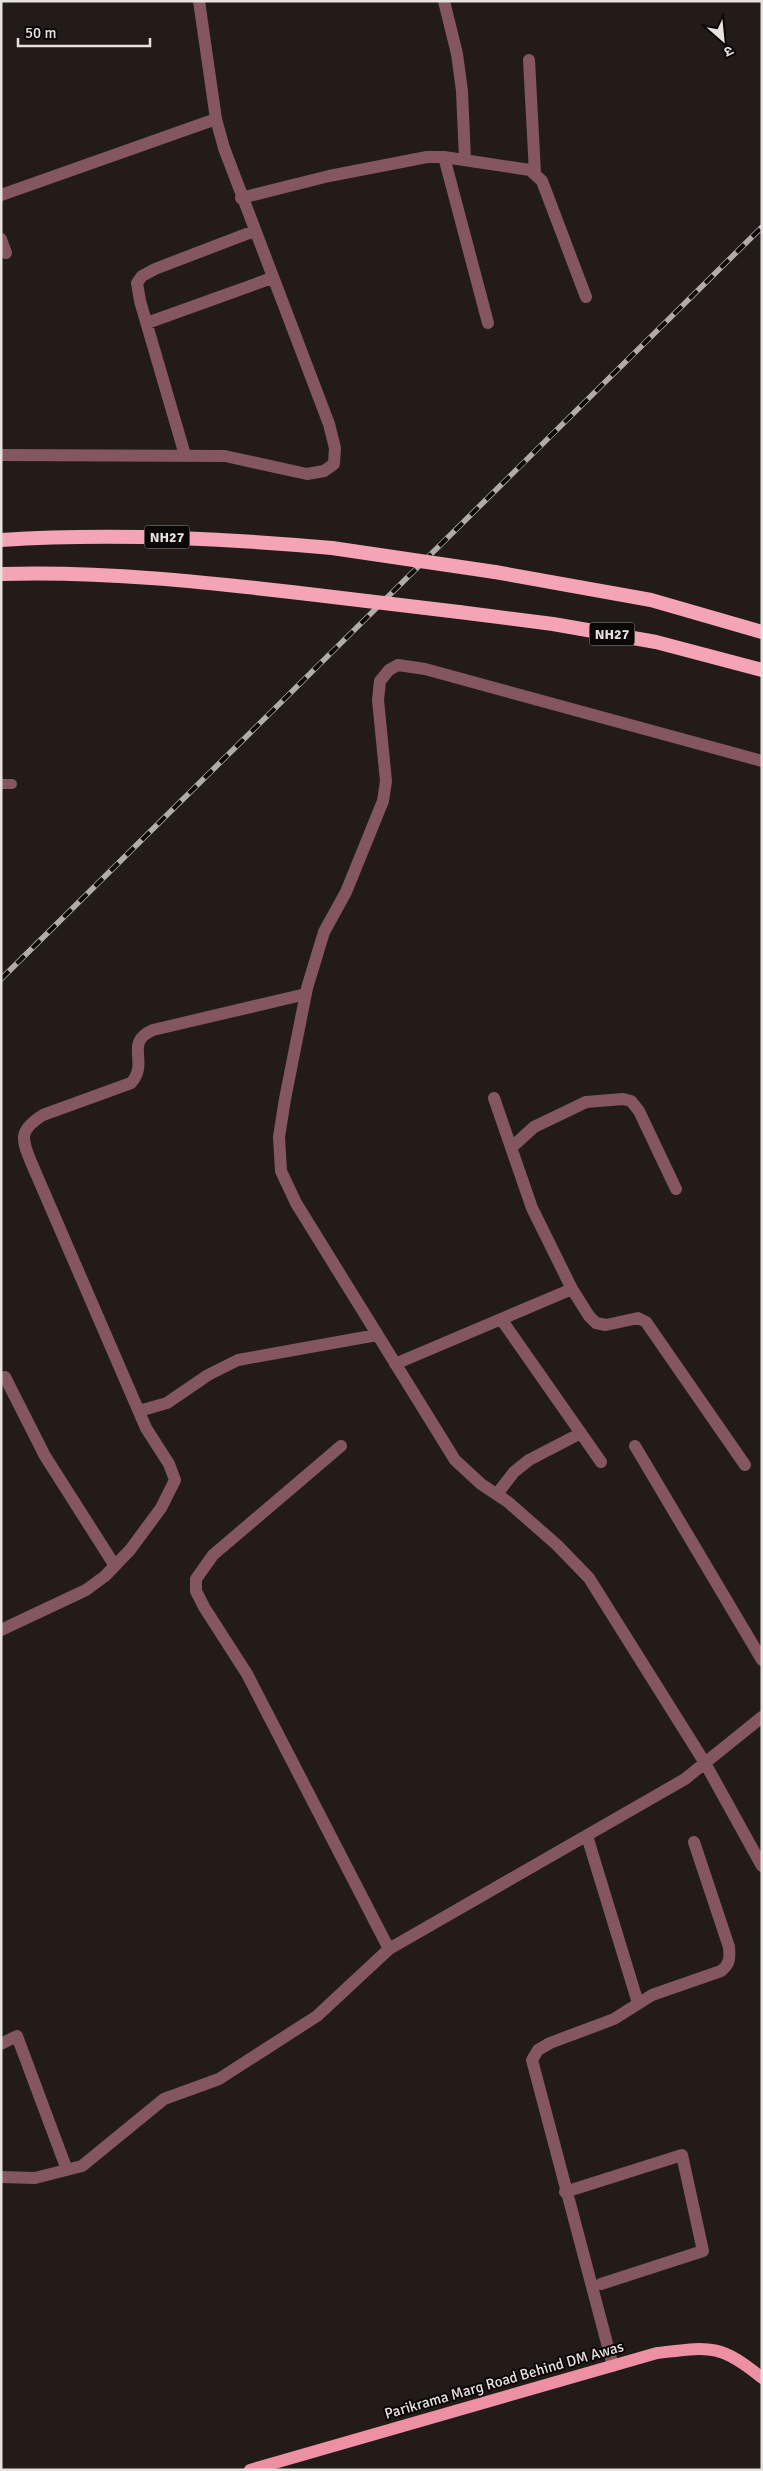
<svg xmlns="http://www.w3.org/2000/svg" width="763" height="2471" viewBox="0 0 763 2471" font-family="Signika,'Noto Sans Devanagari',sans-serif">
<style>
.lines{fill:none;stroke-linecap:round;stroke-linejoin:round}
.service{stroke:#845760;stroke-width:10}
.minor{stroke:#845760;stroke-width:12}
.primary{stroke:#ed90a4;stroke-width:12}
.trunk{stroke:#f4a4b4;stroke-width:14}
.rail-casing{stroke:#b2aca9;stroke-width:5.5}
.rail{stroke:#0a0706;stroke-width:4;stroke-dasharray:11;stroke-linecap:butt}
.trunk-bridge{stroke:#f4a4b4;stroke-width:14}
.labels{text-anchor:middle;stroke-width:4;stroke-linejoin:round;paint-order:stroke}
.shield{fill:#0a0706;stroke:#a5a09f;stroke-width:1}
.shield-label{font-size:14px;font-weight:bold;fill:#e7e2e0}
.street-label{font-size:15px;fill:#e7e2e0;stroke:#0a0706}
</style>
<rect width="100%" height="100%" fill="#231b18"/>
<g class="lines">
<!-- service -->
<path class="service" d="M1,784h11"/>
<!-- minor -->
<path class="minor" d="M444,1l13,53 5,37 3,69
M529,60l6,113
M444,157l44,166
M1,195l215,-76
M241,198l88,-22 98,-19h17l86,13 12,11 44,116
M1,239l5,14
M147,323l125,-45
M1,455l224,1 82,18 17,-3 10,-7 1,-16 -6,-24 -105,-276 -8,-29 -17,-118
M185,455l-45,-154 -3,-18 5,-7 13,-7 99,-38
M762,761l-337,-92 -27,-4 -9,5 -9,11 -2,19 8,81 -3,20 -37,91 -22,40 -17,56 -22,111 -6,38 2,34 15,32 159,257 26,24 27,18 49,43 32,33 116,185 57,103
M494,1098l38,110 40,81 17,27 7,7 10,2 32,-7 8,4 99,143
M511,1148l23,-21 52,-25 37,-3 8,2 8,10 37,78
M501,1319l100,143
M395,1364l177,-75
M5,1377l40,79 70,110
M139,1411l28,-8 41,-28 30,-15 139,-25
M341,1446l-128,109 -17,24v12l8,16 43,67 142,275
M635,1446l127,214
M497,1494l17,-22 15,-12 52,-27
M1,1630l85,-40 19,-14 25,-26 31,-42 14,-28 -6,-16 -23,-36 -115,-266c-10,-24 -12,-32 12,-47l88,-32c19,-21 -8,-40 22,-53l153,-36
M587,1836l51,167
M1,2044l16,-8 50,134
M1,2177l34,1 47,-12 82,-67 55,-20 98,-63 72,-67 296,-170 77,-62
M565,2192l117,-37 21,96 -102,33
M613,2366l-81,-306 6,-10 12,-7 64,-24 38,-24 69,-24c9,-7 9,-13 8,-24l-35,-105"/>
<!-- primary -->
<path class="primary" d="M250,2470l407,-117c52,-6 63,-10 105,25"/>
<!-- trunk -->
<path class="trunk" d="M1,540c111,-7 221,-2 331,8
M495,572l156,28 111,32
M1,574c103,-3 205,8 307,20
M459,612l94,12 103,18 106,28"/>
<!-- rail casing -->
<g class="rail-casing">
<path id="rail" d="M1,979l761,-752"/>
</g>
<!-- rail -->
<use href="#rail" class="rail"/>
<!-- trunk-bridge -->
<path class="trunk-bridge" d="M332,548l163,24
M308,594l151,18"/>
</g>
<g class="labels">
<!-- shield labels -->
<g class="shield">
<rect x="144.5" y="525.5" width="45" height="23" rx="4"/>
<rect x="589.5" y="622.5" width="45" height="23" rx="4"/>
</g>
<g class="shield-label">
<text x="167" y="542">NH27</text>
<text x="612" y="639">NH27</text>
</g>
<!-- street labels -->
<g class="street-label">
<text transform="translate(504 2380) rotate(-16)" y="5">Parikrama Marg Road Behind DM Awas</text>
</g>
</g>
<!-- border -->
<rect width="763" height="2471" fill="none" stroke="#e7e2e0" stroke-width="5"/>
<!-- north arrow -->
<g transform="translate(723 40) rotate(153)" stroke="#0a0706" stroke-width="4" paint-order="stroke">
<path d="M0-4L9 19L0 12L-9 19Z" fill="#e7e2e0"/>
<text y="-8" font-size="14" font-weight="bold" text-anchor="middle" fill="#e7e2e0">उ</text>
</g>
<!-- scale -->
<path d="M18 38v8h132v-8" fill="none" stroke="#e7e2e0" stroke-width="2.5"/>
<text x="25" y="38" font-size="15" fill="#e7e2e0" stroke="#0a0706" stroke-width="4" paint-order="stroke">50 m</text>
</svg>
